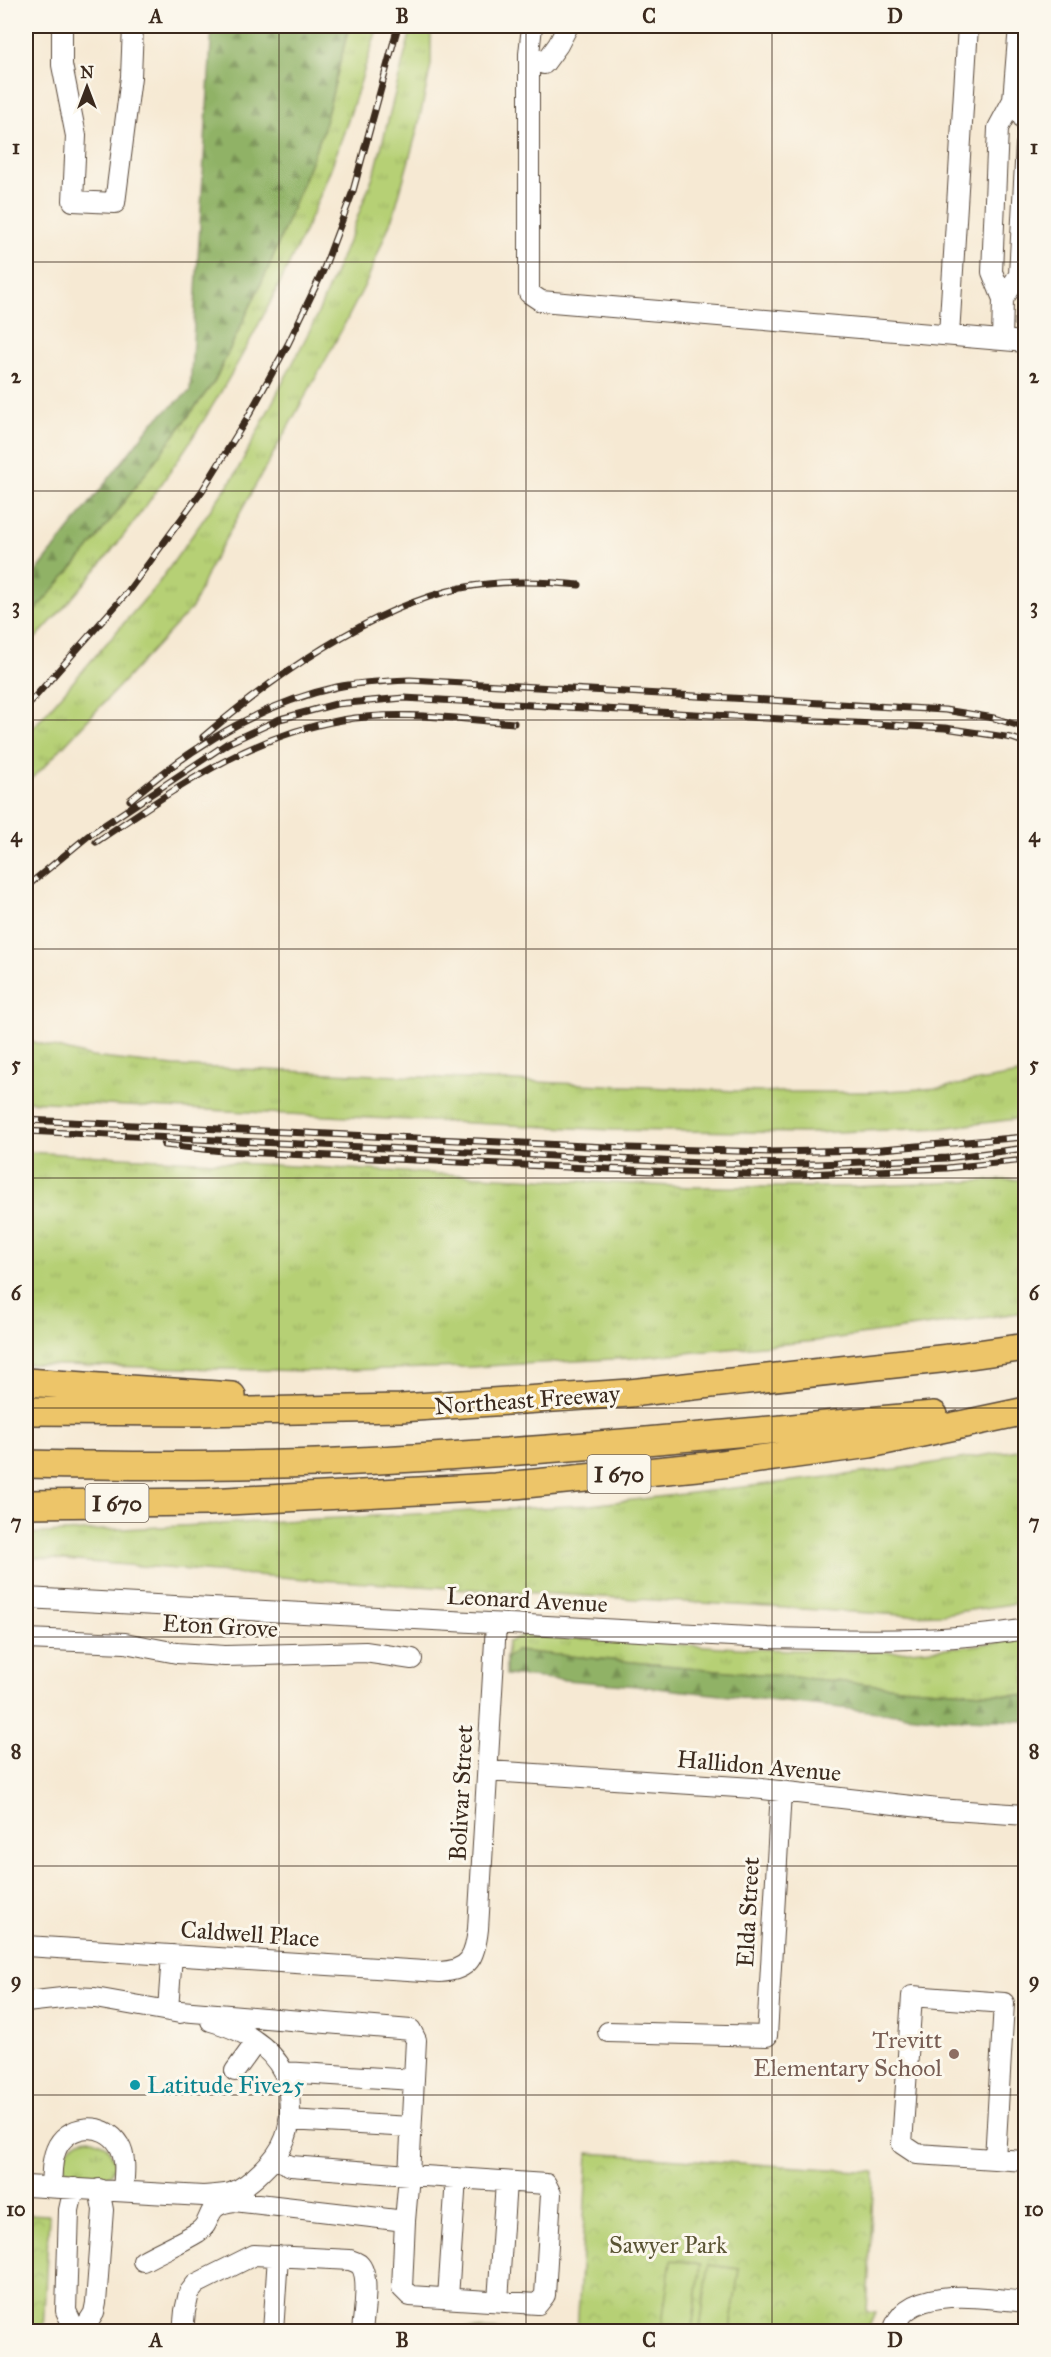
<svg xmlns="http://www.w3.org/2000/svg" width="1051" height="2357" viewBox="0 0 1051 2357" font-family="'IM FELL Great Primer',serif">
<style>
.grass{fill:url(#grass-tufts);stroke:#787d4a;stroke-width:1.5}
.forest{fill:url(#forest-firs);stroke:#666e42;stroke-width:1.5}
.park{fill:url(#park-crowns);stroke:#787d4a;stroke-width:1.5}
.pitch{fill:#b6d075;stroke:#787d4a;stroke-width:1.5}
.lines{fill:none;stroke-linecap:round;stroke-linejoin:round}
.minor-casing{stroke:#574739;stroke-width:22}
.highway-casing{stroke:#574739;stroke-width:30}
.minor{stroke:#fff;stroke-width:20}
.highway{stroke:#edc569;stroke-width:27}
.rail-casing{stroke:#3b2a1e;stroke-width:7}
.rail{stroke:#fbf7ec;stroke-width:4.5;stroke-dasharray:14;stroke-linecap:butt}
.grid{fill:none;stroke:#3b2a1e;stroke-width:1.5;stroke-opacity:0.55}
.education-dot{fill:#8d6e63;stroke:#fbf7ec;stroke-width:2}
.culture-dot{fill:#0f9aa8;stroke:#fbf7ec;stroke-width:2}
.labels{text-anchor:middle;stroke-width:6;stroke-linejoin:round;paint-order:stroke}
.shield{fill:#fbf7ec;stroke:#75685c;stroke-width:1.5}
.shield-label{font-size:22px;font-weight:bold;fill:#3b2a1e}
.street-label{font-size:24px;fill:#3b2a1e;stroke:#fbf7ec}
.education-label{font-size:24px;fill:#785e54;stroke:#fbf7ec;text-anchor:end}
.culture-label{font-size:24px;fill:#0d838f;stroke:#fbf7ec;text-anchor:start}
.park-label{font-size:24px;fill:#5a5434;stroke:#fbf7ec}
.neatline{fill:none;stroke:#3b2a1e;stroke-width:2}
.grid-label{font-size:20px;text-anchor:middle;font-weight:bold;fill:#3b2a1e}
</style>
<defs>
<pattern id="grass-tufts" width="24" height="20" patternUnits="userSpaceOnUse" patternTransform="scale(1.5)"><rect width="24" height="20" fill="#b6d075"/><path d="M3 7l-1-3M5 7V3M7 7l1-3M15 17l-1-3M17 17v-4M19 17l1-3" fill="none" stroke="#9db365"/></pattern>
<pattern id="forest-firs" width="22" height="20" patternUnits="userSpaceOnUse" patternTransform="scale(1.5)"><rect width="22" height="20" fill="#90b266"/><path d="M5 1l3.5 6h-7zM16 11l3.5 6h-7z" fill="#779153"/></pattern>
<pattern id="park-crowns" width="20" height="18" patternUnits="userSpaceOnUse" patternTransform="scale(1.5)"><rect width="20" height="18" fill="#b6d075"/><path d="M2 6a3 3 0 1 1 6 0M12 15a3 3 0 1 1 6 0" fill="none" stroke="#9db365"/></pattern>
</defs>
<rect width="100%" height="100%" fill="#fbf7ec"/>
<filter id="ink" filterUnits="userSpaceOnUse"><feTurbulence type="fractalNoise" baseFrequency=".0167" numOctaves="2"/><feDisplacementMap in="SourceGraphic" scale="12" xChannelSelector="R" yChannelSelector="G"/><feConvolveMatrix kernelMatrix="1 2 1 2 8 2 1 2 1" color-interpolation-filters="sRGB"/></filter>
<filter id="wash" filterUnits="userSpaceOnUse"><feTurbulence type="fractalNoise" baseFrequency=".008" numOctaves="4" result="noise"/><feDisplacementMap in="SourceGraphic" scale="24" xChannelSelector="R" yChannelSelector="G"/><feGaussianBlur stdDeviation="1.35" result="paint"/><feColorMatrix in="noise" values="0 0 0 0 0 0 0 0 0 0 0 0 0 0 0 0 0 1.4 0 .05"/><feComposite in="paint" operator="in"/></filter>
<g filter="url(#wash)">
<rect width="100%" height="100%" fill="#f6e9d3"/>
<!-- grass -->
<path class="grass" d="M349,26h29c-20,65 -40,130 -68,193 -70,157 -164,306 -284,429v-27l62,-71 126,-168 55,-115 54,-136z
M418,26h10l3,3v36l-14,66 -23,82 -27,68 -37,71 -119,213 -19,43 -150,161 -16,14v-47l131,-151 78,-110 80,-155 35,-83 26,-69 35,-138z
M26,1040l66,17 82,9 584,26h110l72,-4 85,-15v45l-84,10 -133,5 -196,-3 -586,-29z
M26,1152l664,35h162l173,-8v133l-209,29 -186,17 -160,9 -164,4 -280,-7z
M1025,1449v153l-82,12 -41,1 -583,-35 -293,-23v-23l564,-29 306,-36z
M524,1635l230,14 143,3 73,-6 55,-8v58l-116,-8 -393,-37 -10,7 2,-16z
M90,2138c15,4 21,11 25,26l-4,10 -5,2 -34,-2 -8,-7c-2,-17 10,-28 26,-29z"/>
<!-- forest -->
<path class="forest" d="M212,26h137l-26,105 -54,136 -55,115 -126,168 -62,71v-36l127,-163 37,-31z
M516,1651l393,37 116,8v25l-92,-3 -295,-32 -132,-11v-17z"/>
<!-- park -->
<path class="park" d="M588,2153l286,19 -7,140 9,1 -8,18 -291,1z
M26,2214l23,1 -6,116h-17z
M371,2323l139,8 -140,1z"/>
<!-- pitch -->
<path class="pitch" d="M671,2260l30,4 -9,64 -30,-4z
M709,2265l30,4 -9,62 -30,-2z"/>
</g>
<g filter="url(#ink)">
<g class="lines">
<!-- minor casing -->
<g class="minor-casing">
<path id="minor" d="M62,26v39l14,71 -3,65 42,2 16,-126 2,-51
M532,26l-3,28v239l12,8 485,41
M1019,26l-6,74 -15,28 -6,144 11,27 16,-24 7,-130
M529,54l15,10 14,-19 10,-19
M1013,100l13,23
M949,335l19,-309
M1002,340l1,-41
M26,1598l742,40c86,2 173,5 258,-9
M26,1639l99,4 52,10 48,3 140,-4 47,7
M488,1771l265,17 185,21 88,6
M26,1946l414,26c30,-2 35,-15 38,-43l18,-305
M26,2002l45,-5 24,1 85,15
M168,2010l4,-55
M608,2032l159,4 14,-245
M235,2071l21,-29
M284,2072l130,8
M289,2120l122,7
M275,2159l16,7 118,9 -4,46
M995,2159l9,-156 -92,-7 -10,148 15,10 109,7
M26,2186l177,10c9,-1 20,-1 28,-3 12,-5 21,-12 30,-21 24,-22 32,-43 28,-77 -1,-8 -1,-16 -5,-22 -14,-28 -44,-44 -73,-52
M51,2187c1,-12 0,-26 5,-37 10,-26 48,-30 63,-5 8,13 5,31 4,45
M74,2188l-5,22 -3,101 10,21
M143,2261c18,-10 37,-18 55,-29 17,-11 4,-27 36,-31l171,20 -3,67 8,8 128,8 7,-9 6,-101 -5,-10 -137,-9 7,-135 -5,-10 -243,-20
M448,2298l8,-120
M498,2301l8,-119
M82,2332l12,-19 2,-10 7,-93 -4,-21
M183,2332l2,-21 4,-18 7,-9 58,-29 96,5c3,1 6,2 9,4 12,11 4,52 3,68
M273,2332l5,-76
M893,2332c12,-50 96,-33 133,-30"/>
</g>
<!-- highway casing -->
<g class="highway-casing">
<path id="highway" d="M26,1382l206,14
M26,1411l172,1 203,-4 229,-15 319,-35 77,-11
M26,1464c103,2 207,3 311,-2 199,-9 398,-29 597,-47
M26,1504l182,-2 287,-15 212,-21 163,-22 156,-33"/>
</g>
<!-- minor -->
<use href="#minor" class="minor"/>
<!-- highway -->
<use href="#highway" class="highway"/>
<!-- rail casing -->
<g class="rail-casing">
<path id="rail" d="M26,707l100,-113 76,-103 47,-76 39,-71 35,-73 30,-80 45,-165
M203,737c68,-59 169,-130 258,-149 39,-8 79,-7 118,-3
M130,800c60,-52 129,-96 207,-113 24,-5 48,-6 73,-7l535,30 49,8 32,10
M96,842c78,-52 151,-106 246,-122 56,-10 116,-1 172,3
M26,887l62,-51 140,-93 52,-24 56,-15 68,-6 541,30 67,10 14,5
M26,1120l602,28 142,4 100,-2 156,-13
M26,1131l676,32 117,1 128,-6 79,-10
M164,1145l59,6 428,20 130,4 166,-7 79,-8"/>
</g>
<!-- rail -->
<use href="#rail" class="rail"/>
</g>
</g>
<!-- grid -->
<path class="grid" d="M279,26v2306M526,26v2306M772,26v2306M26,262h1000M26,491h1000M26,720h1000M26,949h1000M26,1178h1000M26,1408h1000M26,1637h1000M26,1866h1000M26,2095h1000"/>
<!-- markers -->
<circle class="education-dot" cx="954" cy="2054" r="6"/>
<circle class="culture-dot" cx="135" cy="2085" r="6"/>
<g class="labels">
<!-- shield labels -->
<g class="shield">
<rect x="587.5" y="1455" width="63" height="38" rx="4.5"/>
<rect x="85.5" y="1484" width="63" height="38" rx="4.5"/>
</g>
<g class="shield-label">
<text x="619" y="1482">I 670</text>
<text x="117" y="1511">I 670</text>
</g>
<!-- street labels -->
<g class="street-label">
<text transform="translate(527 1400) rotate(-4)" y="8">Northeast Freeway</text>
<text transform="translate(527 1600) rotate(3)" y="8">Leonard Avenue</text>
<text transform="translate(220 1626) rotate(3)" y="8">Eton Grove</text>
<text transform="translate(759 1766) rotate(5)" y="8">Hallidon Avenue</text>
<text transform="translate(461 1793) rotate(-87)" y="8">Bolivar Street</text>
<text transform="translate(748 1912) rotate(-87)" y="8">Elda Street</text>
<text transform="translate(250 1934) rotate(4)" y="8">Caldwell Place</text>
</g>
<!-- education labels -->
<g class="education-label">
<text x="942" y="2048">Trevitt<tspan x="942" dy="28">Elementary School</tspan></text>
</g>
<!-- culture labels -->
<g class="culture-label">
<text x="147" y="2093">Latitude Five25</text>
</g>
<!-- park labels -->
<g class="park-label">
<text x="668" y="2253">Sawyer Park</text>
</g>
</g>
<!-- margin -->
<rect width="1051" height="2357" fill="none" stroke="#fbf7ec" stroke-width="66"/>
<!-- north arrow -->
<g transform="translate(87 87)" stroke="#fbf7ec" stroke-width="4.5" paint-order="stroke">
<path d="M0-4.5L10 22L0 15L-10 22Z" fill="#3b2a1e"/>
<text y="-9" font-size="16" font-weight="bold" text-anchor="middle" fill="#3b2a1e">N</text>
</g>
<rect x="33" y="33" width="985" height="2291" class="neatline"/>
<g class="grid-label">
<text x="156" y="23">A</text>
<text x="402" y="23">B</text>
<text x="649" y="23">C</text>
<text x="895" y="23">D</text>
<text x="16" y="154">1</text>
<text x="1034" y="154">1</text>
<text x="16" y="383">2</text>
<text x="1034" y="383">2</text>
<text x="16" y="613">3</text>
<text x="1034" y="613">3</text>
<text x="16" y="842">4</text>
<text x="1034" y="842">4</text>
<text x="16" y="1071">5</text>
<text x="1034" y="1071">5</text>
<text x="16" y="1300">6</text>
<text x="1034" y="1300">6</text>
<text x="16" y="1529">7</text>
<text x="1034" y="1529">7</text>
<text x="16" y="1758">8</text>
<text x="1034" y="1758">8</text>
<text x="16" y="1987">9</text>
<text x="1034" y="1987">9</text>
<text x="16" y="2216">10</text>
<text x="1034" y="2216">10</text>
<text x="156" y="2347">A</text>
<text x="402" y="2347">B</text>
<text x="649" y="2347">C</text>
<text x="895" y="2347">D</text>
</g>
</svg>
